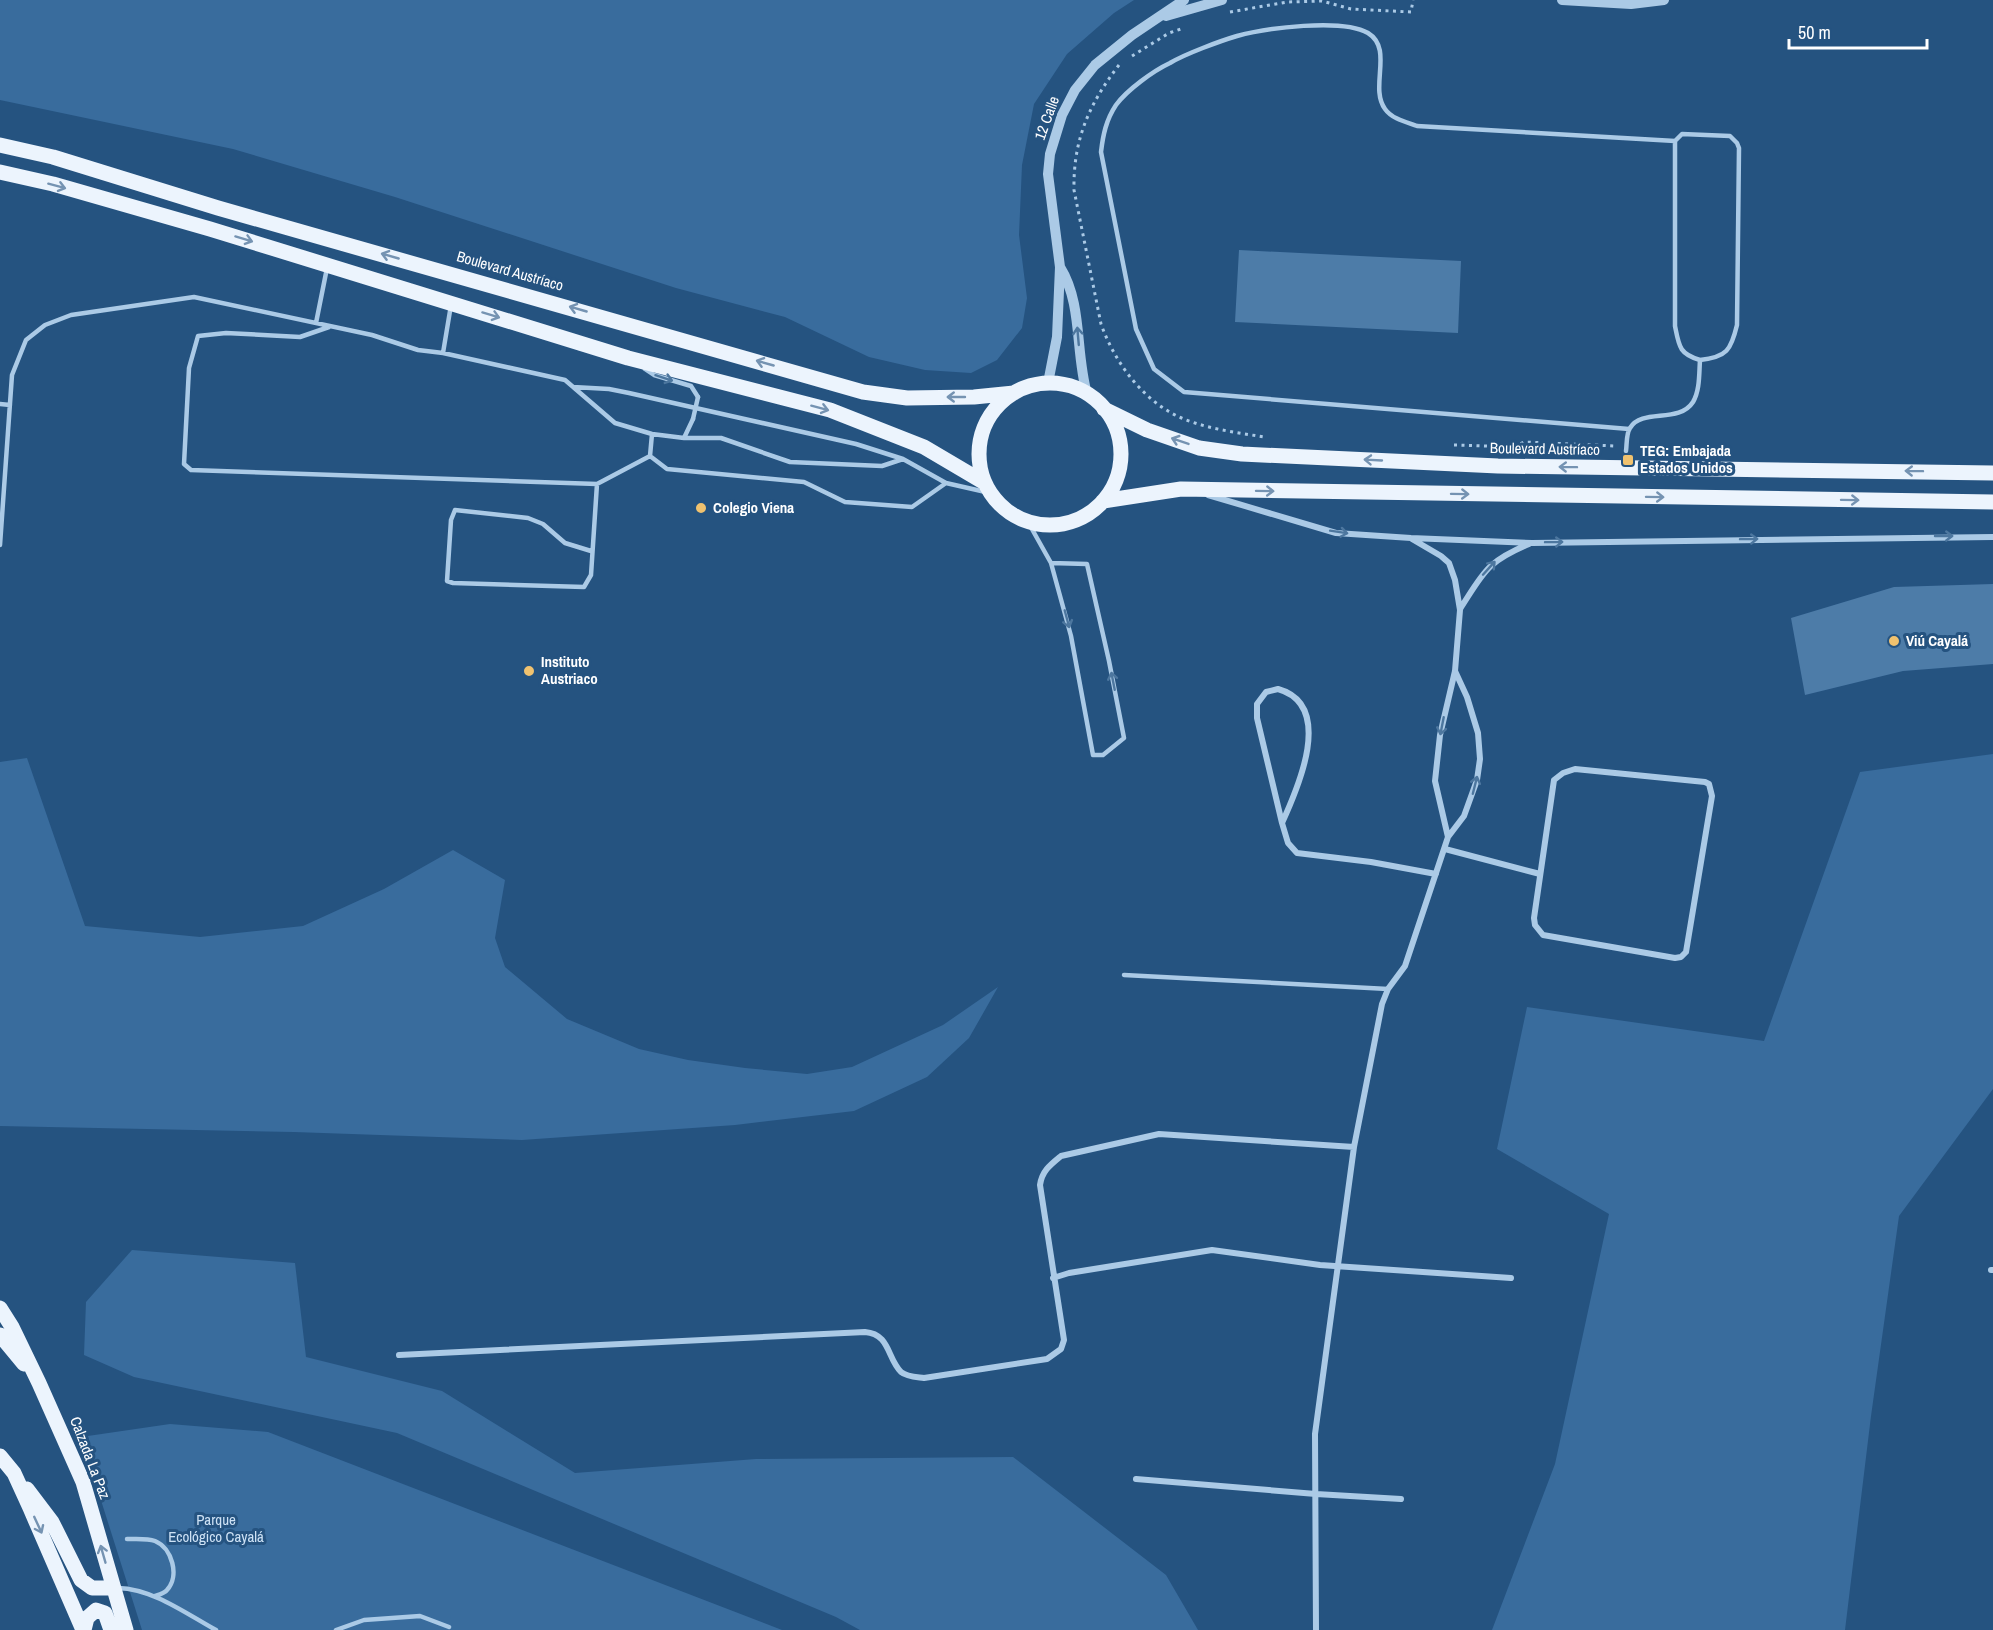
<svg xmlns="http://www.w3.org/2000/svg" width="1993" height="1630" viewBox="0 0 1993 1630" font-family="'Archivo Narrow',sans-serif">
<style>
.green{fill:#396c9d}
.building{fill:#4d7ca8}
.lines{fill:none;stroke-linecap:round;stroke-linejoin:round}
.path{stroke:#abcae6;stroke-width:3;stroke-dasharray:3 4.5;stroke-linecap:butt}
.service{stroke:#abcae6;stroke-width:4.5}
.minor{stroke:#abcae6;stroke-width:6}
.tertiary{stroke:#abcae6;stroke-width:10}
.primary{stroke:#ecf4fd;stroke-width:15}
.service-bridge{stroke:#abcae6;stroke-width:4.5}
.oneway{stroke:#7593b2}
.oneway2{stroke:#4d779f}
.poi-dot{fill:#f0c26f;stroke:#255380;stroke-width:2}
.labels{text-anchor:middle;stroke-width:6;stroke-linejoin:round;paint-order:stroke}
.street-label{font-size:15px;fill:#fff;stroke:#255380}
.poi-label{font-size:15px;font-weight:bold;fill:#fff;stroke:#255380;text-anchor:start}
.park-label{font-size:15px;fill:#cee2f5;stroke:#255380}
</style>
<rect width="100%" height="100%" fill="#255380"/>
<!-- green -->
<path class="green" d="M0,0h1134l-20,13 -47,41 -33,50 -12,61 -3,70 8,63 -5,30 -25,32 -26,13 -46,-3 -56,-13 -84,-40 -109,-29 -281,-91 -162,-48 -233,-49z
M1993,754v335l-94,127 -28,200 -26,214h-353l63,-166 54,-250 -112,-65 30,-142 237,34 96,-269z
M27,758l58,168 115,11 103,-11 81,-37 69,-39 52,30 -10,58 10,29 62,52 72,30 49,11 57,8 62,6 45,-7 91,-42 55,-38 -29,51 -42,39 -73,34 -119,14 -213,15 -228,-8 -294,-6v-364z
M132,1250l163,13 11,94 136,34 133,82 181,-14 257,-2 153,118 32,55h-338l-24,-13 -439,-184 -263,-56 -50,-22 2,-53z
M170,1424l98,8 514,198h-640l-61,-193z"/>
<!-- building -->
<path class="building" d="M1239,250l222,11 -3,72 -223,-11z
M1993,584v80l-90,7 -98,24 -14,-77 103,-31z"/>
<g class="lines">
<!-- path -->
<path class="path" d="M1230,12l57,-10 35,-1 29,8 60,3 2,-12
M1132,56l37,-23 15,-5
M1119,65c-30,39 -46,75 -45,125l27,134c15,42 47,84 91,98 23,8 48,11 72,15
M1454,445l60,2 10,-5 92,4"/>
<!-- service -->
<path class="service" d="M316,323l11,-55
M329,327l-29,10 -74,-4 -28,3 -9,32 -5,96 7,6 406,14 53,-28 2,-22
M443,353l8,-48
M645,369l9,6 37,11 7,11
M573,387l36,2 20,4 227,51 47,15 43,24
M0,404l10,1
M1629,429l-445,-37 -30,-23 -18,-40 -35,-177c2,-17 5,-32 15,-47 11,-15 37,-34 54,-42 15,-9 50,-22 67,-27 29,-8 105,-18 131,-3 26,16 1,54 17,76 7,10 21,13 32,17l258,15
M684,438l9,-19
M1626,451c1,-7 0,-17 4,-23 12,-20 49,-4 63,-26 7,-12 6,-28 7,-42 -21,-6 -21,-14 -25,-34v-185l7,-7 48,2 7,7 2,5 -2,177c-6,25 -10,32 -37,35
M650,456l17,13 137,13 41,20 67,5 34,-24 44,10
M1028,522l23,41 20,73 22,119h10l21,-17 -15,-77 -22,-97 -36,-1
M0,545l12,-170 14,-35 19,-15 26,-10 123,-18 178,38 46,15 25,3 122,27 50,43 37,11 32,4h37l69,24 92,4 21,-7
M591,551l-26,-8 -22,-19 -15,-6 -73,-8 -4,10 -4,61 6,2 131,4 7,-12 6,-91
M1124,975l264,14
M127,1539c9,0 20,-1 28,2 17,7 25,35 12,49 -2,3 -9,5 -12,6
M118,1588c35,1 67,25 98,42
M336,1630l28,-10 56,-4 29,11"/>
<!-- minor -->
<path class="minor" d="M1208,495l128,38 75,5 121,5 461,-6
M1412,539l29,17 8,7 6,17 5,30 -5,61 -15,64 -5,46 13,56
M1460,609c24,-37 26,-47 69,-65
M1278,689c57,16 20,99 4,134l-25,-105v-14l9,-12z
M1575,769l130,13 4,2 3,12 -26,156 -5,5 -6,1 -132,-23 -8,-10 -1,-7 20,-138 9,-7z
M1282,823l6,20 9,10 74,9 65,12
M1445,849l95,25
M1991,1270h2
M1053,1278l16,-5 143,-23 108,15 191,13
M399,1355l466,-23c25,2 22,26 36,40 6,5 16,5 23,6l123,-19 14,-10 3,-9 -24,-155c2,-14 10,-20 21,-29l98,-22 195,13
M1136,1479l180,15 85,5
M1316,1630l-1,-196 39,-287 28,-143 6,-15 17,-23 43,-129 16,-21 13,-36 3,-21 -2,-26 -11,-36 -12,-26"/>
<!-- tertiary -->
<path class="tertiary" d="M1562,0l69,4 33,-4
M1166,16l56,-16
M1060,267c23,37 15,85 27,127
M1048,383l9,-46 3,-70 -12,-93 2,-20 12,-39 13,-25 20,-25 37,-30 52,-35"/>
<!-- primary -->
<path class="primary" d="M0,145l53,12 165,51 645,184 44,6 67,-1 40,-4
M0,172l53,12 157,45 418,129 202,52 94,37 61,36
M979 454a71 71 0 1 1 142 0a71 71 0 1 1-142 0Z
M1104,409l43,21 52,18 43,6 256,12 495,7
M1103,501l78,-12 812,13
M0,1308l12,19 27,56 44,99 43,148
M0,1335l24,29
M0,1456l14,17 16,35 53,122
M27,1489l25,33 29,58 11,8h21
M84,1630l3,-12 9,-8 9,3 6,17"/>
<!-- service-bridge -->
<path class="service-bridge" d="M693,419l5,-22"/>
</g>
<!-- one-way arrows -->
<defs><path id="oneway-shaft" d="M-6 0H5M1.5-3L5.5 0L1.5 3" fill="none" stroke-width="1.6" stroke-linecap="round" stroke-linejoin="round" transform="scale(1.5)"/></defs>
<g class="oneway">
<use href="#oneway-shaft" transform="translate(57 186) rotate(15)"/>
<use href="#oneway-shaft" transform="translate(244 239) rotate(17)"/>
<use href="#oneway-shaft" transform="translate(390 256) rotate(-164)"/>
<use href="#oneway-shaft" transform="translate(578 309) rotate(-164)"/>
<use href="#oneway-shaft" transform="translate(491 315) rotate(17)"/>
<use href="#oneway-shaft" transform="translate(765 363) rotate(-164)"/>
<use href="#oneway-shaft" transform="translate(956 397) rotate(180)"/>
<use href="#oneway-shaft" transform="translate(820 408) rotate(15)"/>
<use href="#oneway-shaft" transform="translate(1180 441) rotate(-161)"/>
<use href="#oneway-shaft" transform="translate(1373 460) rotate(-177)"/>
<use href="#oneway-shaft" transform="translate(1568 467) rotate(-179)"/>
<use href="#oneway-shaft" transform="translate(1914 471) rotate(-179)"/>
<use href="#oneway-shaft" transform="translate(1265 491) rotate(1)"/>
<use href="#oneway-shaft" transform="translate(1460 494) rotate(1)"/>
<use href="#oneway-shaft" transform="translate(1655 497) rotate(1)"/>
<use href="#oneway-shaft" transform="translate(1850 500) rotate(1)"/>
<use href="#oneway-shaft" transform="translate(38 1525) rotate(65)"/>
<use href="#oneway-shaft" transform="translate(103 1554) rotate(-106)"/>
</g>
<g class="oneway2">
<use href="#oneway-shaft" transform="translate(1078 336) rotate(-95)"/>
<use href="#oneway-shaft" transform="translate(664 378) rotate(18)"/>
<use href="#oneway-shaft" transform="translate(1339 532) rotate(9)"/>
<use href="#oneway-shaft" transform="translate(1944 536)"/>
<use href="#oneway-shaft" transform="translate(1749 539) rotate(-1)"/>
<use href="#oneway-shaft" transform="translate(1554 542) rotate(-1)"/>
<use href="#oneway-shaft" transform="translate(1489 568) rotate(-48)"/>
<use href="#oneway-shaft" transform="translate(1067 619) rotate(75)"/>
<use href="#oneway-shaft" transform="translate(1113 681) rotate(-101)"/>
<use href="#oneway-shaft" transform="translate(1442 726) rotate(101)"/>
<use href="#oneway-shaft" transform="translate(1475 785) rotate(-76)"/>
</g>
<!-- markers -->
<g class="poi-dot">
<rect x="1622" y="454" width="12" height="12" rx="3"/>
<circle cx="701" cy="508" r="6"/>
<circle cx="1894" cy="641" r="6"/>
<circle cx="529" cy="671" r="6"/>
</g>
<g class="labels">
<!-- street labels -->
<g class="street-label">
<text transform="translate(1047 118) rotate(-70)" y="5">12 Calle</text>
<text transform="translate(510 271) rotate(16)" y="5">Boulevard Austríaco</text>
<text transform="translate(1545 449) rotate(1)" y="5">Boulevard Austríaco</text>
<text transform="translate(90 1458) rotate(69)" y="5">Calzada La Paz</text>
</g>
<!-- poi labels -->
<g class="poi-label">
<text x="1640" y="456">TEG: Embajada<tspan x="1640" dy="17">Estados Unidos</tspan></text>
<text x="713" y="513">Colegio Viena</text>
<text x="1906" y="646">Viú Cayalá</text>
<text x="541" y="667">Instituto<tspan x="541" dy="17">Austriaco</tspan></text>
</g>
<!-- park labels -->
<g class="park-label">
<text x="216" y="1525">Parque<tspan x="216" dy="17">Ecológico Cayalá</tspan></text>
</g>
</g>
<!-- scale -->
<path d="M1789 39v9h138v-9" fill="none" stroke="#ffffff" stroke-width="3"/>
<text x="1798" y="39" font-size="18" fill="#ffffff" stroke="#255380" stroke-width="4.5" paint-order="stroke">50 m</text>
</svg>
